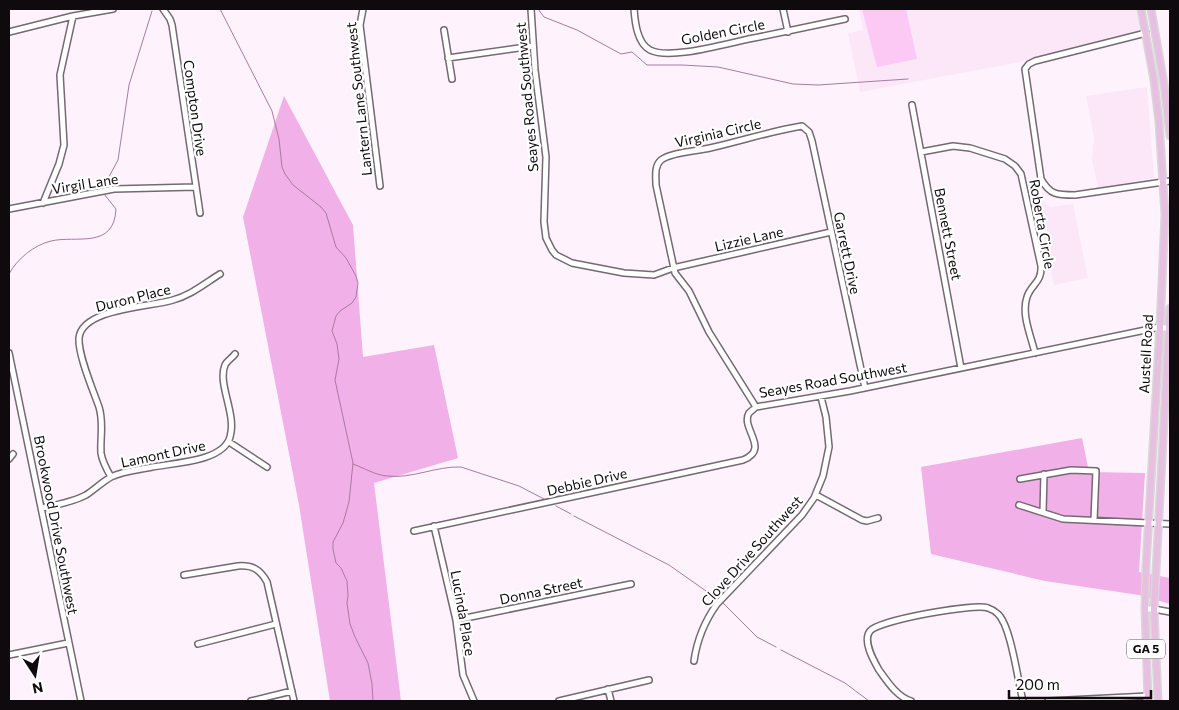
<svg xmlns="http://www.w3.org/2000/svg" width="1179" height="710" viewBox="0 0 1179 710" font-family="Commissioner,sans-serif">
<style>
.built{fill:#fbe7f7}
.green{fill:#fcc9f4}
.forest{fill:#f1b0e7}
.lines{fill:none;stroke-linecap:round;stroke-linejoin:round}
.stream{stroke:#a97aa1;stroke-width:1}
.minor-casing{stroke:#756973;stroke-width:8}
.major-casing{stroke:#d8d8d8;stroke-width:9}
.minor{stroke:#fff;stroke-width:5}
.major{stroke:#e7bfe0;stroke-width:6}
.labels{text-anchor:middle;stroke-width:4.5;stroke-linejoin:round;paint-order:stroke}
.shield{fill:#fff;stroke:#565456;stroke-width:1}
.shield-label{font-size:12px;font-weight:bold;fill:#0e0a0d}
.street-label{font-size:14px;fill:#0e0a0d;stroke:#fff}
</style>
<rect width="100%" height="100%" fill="#fef3fc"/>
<!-- built -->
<path class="built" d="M859,9h280l2,26 -51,14 -230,43 -12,-59 15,-3z
M1147,87l7,91 -56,10 -6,-29 2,-22 -8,-41z
M1043,200l7,7 23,-3 15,74 -34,7 -16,-76z"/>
<!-- green -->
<path class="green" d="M862,9h44l11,50 -40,8z"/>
<!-- forest -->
<path class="forest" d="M284,96l69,129 10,132 71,-12 24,113 -84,25 27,218h-71l-31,-196 -56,-288z
M1082,438l7,34 56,1 -6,99 31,6v26l-31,-9 -94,-14 -114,-27 -10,-87z"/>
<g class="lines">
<!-- stream -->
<path class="stream" d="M220,9l52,102 7,28 3,28 3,7 8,11 28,22 5,6 10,34 10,11 10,18 2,7 -2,14 -4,6 -12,8 -4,5 -4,15 5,13 2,15 -4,21 18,83 -4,39 -6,21 -10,19v7l3,14 5,5 6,13 1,15 -1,7 3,21 5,13 13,26 4,21 1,17
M538,9l6,8 33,13 44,24 11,-2 15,13h35l36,2 75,17 25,1 90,-6
M104,186l14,-26 11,-75 23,-74
M9,274c8,-15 25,-29 42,-33 25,-6 63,9 65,-32l-12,-15
M353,464c11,4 22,11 34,12 25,3 49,-10 74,-9l58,19 25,13
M556,506l15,8
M574,516l95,49 47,33
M723,603l34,34 19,10
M781,650l64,33 24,18"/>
<!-- minor casing -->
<g class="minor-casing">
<path id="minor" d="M163,9l7,10 2,6 28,188
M363,9l-3,16 20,161
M531,9l4,61 11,87 -2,65 2,16 6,12 4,5 16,8 52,10 30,2 19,-7 158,-36
M634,9c1,13 3,34 16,41 22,11 84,-9 109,-13 29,-6 58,-12 86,-18
M783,9l5,23
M444,30l8,49
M9,32l64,-16 40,-7
M1146,33l-111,28 -6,3 -4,5 16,110c9,16 16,16 34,16l95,-14
M448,58l85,-12
M912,105l49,263
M921,152l32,-6 17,2 35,11 10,7 6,8 20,92c1,17 -10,18 -14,31 -6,17 4,39 8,56
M43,203l16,-39 5,-19 -4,-70 13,-59
M9,209l105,-20 81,-2
M9,353l72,348
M756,407l-47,-75 -20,-41 -14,-18 -19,-88c0,-8 -2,-19 5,-25 10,-8 37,-9 49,-12 31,-7 61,-17 92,-22l7,6 3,9 53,247
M756,407l94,-16 310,-64 10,2
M229,442l38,25
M9,459l4,-5
M111,477c-4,-7 -9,-16 -10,-24 -1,-16 3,-30 -2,-46 -6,-17 -21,-52 -20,-69 3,-30 72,-31 94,-38 18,-5 31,-16 47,-26
M1020,479l51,-9 25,1 -2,49
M816,495l46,25 5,1 11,-3
M1019,505l44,14 107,5
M42,508c14,-3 31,-6 44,-13 8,-5 16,-13 25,-18 12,-6 27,-7 41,-10 21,-4 71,-5 78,-30 7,-23 -13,-53 -5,-72 2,-4 7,-7 10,-11
M1043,512l1,-38
M434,526l22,94 7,55 11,26
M414,531l329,-71c28,-11 -3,-32 6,-47 1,-1 6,-5 7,-6
M184,575l54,-9c14,-1 22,3 29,16l27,119
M1145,609h9l16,3
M456,620l175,-36
M198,644l78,-20
M9,655l59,-12
M694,661c3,-21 10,-39 23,-57l85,-89 12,-17 9,-22 6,-29 -3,-30 -5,-20
M608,689l3,12
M251,701l41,-10
M559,701l90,-21
M911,701c-14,-4 -24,-20 -32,-31 -5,-9 -17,-29 -9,-39 9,-11 105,-28 118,-23 3,1 8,4 10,6 13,12 20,68 25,87
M1048,701l100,-5"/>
</g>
<!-- major casing -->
<g class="major-casing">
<path id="major" d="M1141,9l13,71 5,42 6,93 -5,112 -14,239 -1,43 3,92
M1151,9l13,75 6,52
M1158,701l-4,-92 16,-301"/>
</g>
<!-- minor -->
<use href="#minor" class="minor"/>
<!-- major -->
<use href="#major" class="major"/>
</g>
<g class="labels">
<!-- shield labels -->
<rect class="shield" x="1127" y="639.5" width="38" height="19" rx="4"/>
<g class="shield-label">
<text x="1146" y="653">GA 5</text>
</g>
<!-- street labels -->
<g class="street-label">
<text transform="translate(723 32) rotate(-11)" y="5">Golden Circle</text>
<text transform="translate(527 97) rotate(-95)" y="5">Seayes Road Southwest</text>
<text transform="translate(359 99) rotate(-96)" y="5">Lantern Lane Southwest</text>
<text transform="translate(195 108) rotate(82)" y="5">Compton Drive</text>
<text transform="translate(718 133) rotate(-13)" y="5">Virginia Circle</text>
<text transform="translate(85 184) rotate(-9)" y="5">Virgil Lane</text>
<text transform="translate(1042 224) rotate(80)" y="5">Roberta Circle</text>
<text transform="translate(948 234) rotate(79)" y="5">Bennett Street</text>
<text transform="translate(749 239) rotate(-13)" y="5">Lizzie Lane</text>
<text transform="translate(847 253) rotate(78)" y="5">Garrett Drive</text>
<text transform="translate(133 298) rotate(-14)" y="5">Duron Place</text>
<text transform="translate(1146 354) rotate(-87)" y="5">Austell Road</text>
<text transform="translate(833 380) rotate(-10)" y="5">Seayes Road Southwest</text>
<text transform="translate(163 454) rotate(-12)" y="5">Lamont Drive</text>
<text transform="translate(587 482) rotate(-13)" y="5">Debbie Drive</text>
<text transform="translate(56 525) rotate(79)" y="5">Brookwood Drive Southwest</text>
<text transform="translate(752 551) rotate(-48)" y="5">Clove Drive Southwest</text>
<text transform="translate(541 591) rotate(-12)" y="5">Donna Street</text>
<text transform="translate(463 613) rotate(80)" y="5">Lucinda Place</text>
</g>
</g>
<!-- border -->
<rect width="1179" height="710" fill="none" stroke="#0e0a0d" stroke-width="20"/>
<!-- north arrow -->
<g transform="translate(35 675) rotate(168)" stroke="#ffffff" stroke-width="4" paint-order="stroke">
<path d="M0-4L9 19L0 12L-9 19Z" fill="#0e0a0d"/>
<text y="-8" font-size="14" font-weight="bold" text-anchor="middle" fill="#0e0a0d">N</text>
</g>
<!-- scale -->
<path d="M1009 690v8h142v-8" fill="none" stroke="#0e0a0d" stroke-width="2.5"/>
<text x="1016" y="690" font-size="15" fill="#0e0a0d" stroke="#ffffff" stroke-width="4" paint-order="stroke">200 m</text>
</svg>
